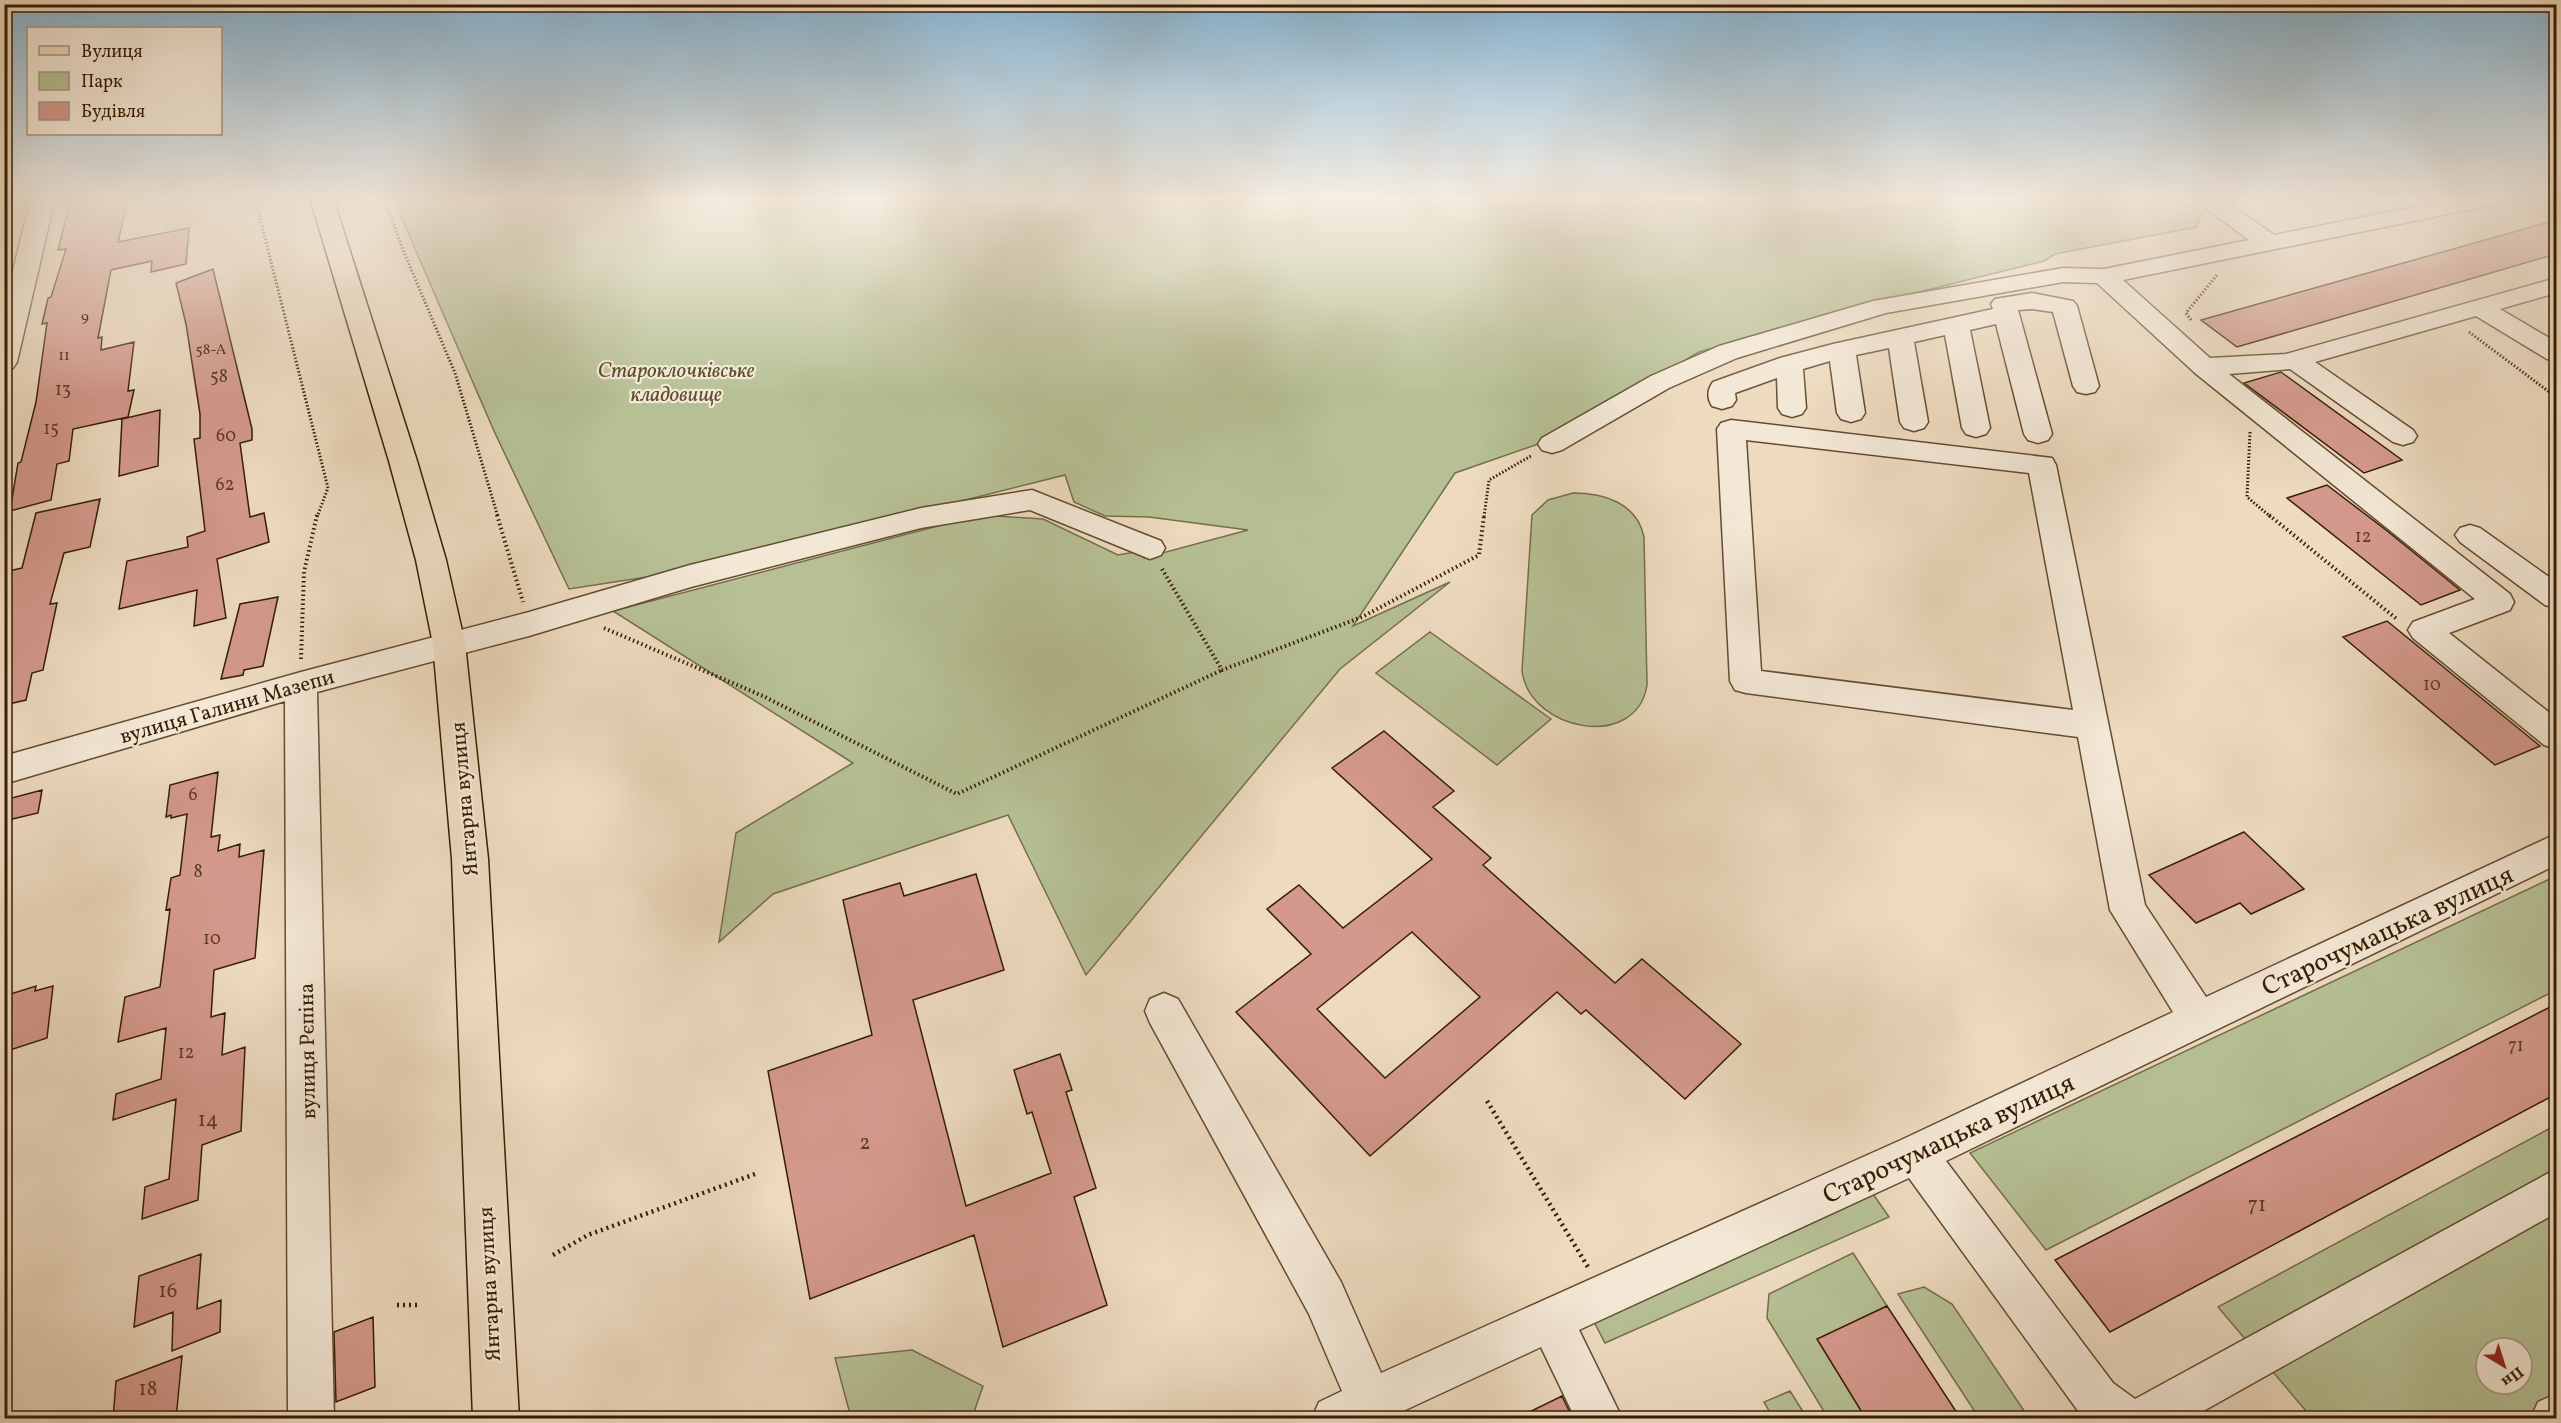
<svg xmlns="http://www.w3.org/2000/svg" width="2561" height="1423" viewBox="0 0 2561 1423" font-family="Vollkorn,serif">
<style>
.green{fill:#b6c094;stroke:#766e4a;stroke-width:1.5;fill-rule:evenodd}
.building{fill:#d4998c;stroke:#371d01;stroke-width:1.5;fill-rule:evenodd}
.lines{fill:none;stroke-linecap:round;stroke-linejoin:round}
.minor-casing{stroke:#644c30;stroke-width:3}
.major-casing{stroke:#371d01;stroke-width:3}
.path-far2{stroke:#371d01;stroke-width:3;stroke-dasharray:1.5 2;stroke-linecap:butt}
.path-far1{stroke:#371d01;stroke-width:4;stroke-dasharray:1.5 3;stroke-linecap:butt}
.path{stroke:#371d01;stroke-width:4.5;stroke-dasharray:2 4;stroke-linecap:butt}
.minor{fill:#f3e7d5;fill-rule:evenodd}
.major{fill:#eddabf;fill-rule:evenodd}
.labels{text-anchor:middle;stroke-width:4.5;stroke-linejoin:round;paint-order:stroke}
.far-number-label{font-size:15px;fill:#5e3c24}
.number-label{font-size:18px;fill:#5e3c24}
.park-label{font-size:21px;font-style:italic;fill:#5d4e2d;stroke:#f3e7d5}
.street-label{font-size:21px;fill:#371d01;stroke:#f3e7d5}
.near-number-label{font-size:21px;fill:#5e3c24}
.near-street-label{font-size:26px;fill:#371d01;stroke:#f3e7d5}
</style>
<rect width="100%" height="100%" fill="#eddabf"/>
<filter id="stains"><feTurbulence type="fractalNoise" baseFrequency=".00333" numOctaves="4"/><feColorMatrix values="0 0 0 0 .2 0 0 0 0 .09 0 0 0 0 .02 0 0 0 .5 -.17"/></filter>
<radialGradient id="worn" r=".72"><stop offset=".6" stop-color="#630" stop-opacity="0"/><stop offset="1" stop-color="#630" stop-opacity=".3"/></radialGradient>
<!-- green -->
<path class="green" d="M393,198h1784l24,16 -4,13 -142,27 -11,7 -190,47 -155,44 -155,90 -89,31 -102,153 97,-44 -110,87 -254,306 -78,-160 -235,79 -54,48 17,-109 117,-70 -240,-152 367,-96 63,4 75,36 22,-4 4,7 104,-28 -99,-13 -44,-1 -31,-14 -9,-27 -386,97 -110,17 -75,-158z
M1573,493c31,0 64,10 71,44l3,148c-10,66 -117,47 -125,-14l10,-156 16,-15z
M1430,632l121,87 -54,46 -121,-92z
M2556,876v114l-510,260 -76,-97z
M2556,1125v293h-244l-94,-111zM2486,1348h36v36h-36z
M1871,1191l18,26 -284,126 -15,-29z
M1853,1253l34,53 -69,33 48,79h-38l-61,-100 2,-24z
M1924,1287l28,17 77,114h-50l-81,-124z
M912,1350l71,36 -11,32h-121l-16,-60z
M1790,1391l17,27h-34l-9,-16z"/>
<!-- building -->
<path class="building" d="M71,198h57l-10,44 71,-14 -3,36 -35,8 1,-11 -41,9 -13,68 4,-1 -1,13 33,-8 -6,49 6,-1 -6,27 -55,12 -4,32 -12,3 -6,36 -41,11 8,-48 3,-1 15,-60 11,-79 -5,1 6,-26 3,-1 15,-48 -8,1z
M2556,220v34l-319,93 -36,-27z
M213,269l39,160v11l-12,3 10,74 14,-4 5,29 -52,17 9,59 -32,8 3,-36 -78,19 8,-48 61,-14 -1,-10 18,-6 -11,-92 6,-1v-24l-14,-90 -10,-41z
M2281,372l121,88 -38,13 -120,-90z
M160,410l-2,56 -39,10 3,-57z
M2327,485l59,45 74,60 -39,15 -134,-107z
M100,499l-10,48 -26,6 -14,51 7,-1 -14,67 -11,3 -6,27 -22,5v-133l18,-4 14,-55z
M278,597l-15,69 -19,4 -1,5 -22,4 19,-75z
M2387,621l38,31 115,94 -45,19 -152,-128z
M1384,731l70,60 -21,16 58,51 -8,7 132,118 27,-24 99,85 -56,55 -99,-89 -5,4 -24,-22 -187,164 -134,-144 75,-58 -44,-45 32,-24 44,43 89,-69 -100,-91zM1412,932l68,65 -95,81 -68,-69z
M218,772l-7,65 9,-2 -2,16 22,-7 -1,13 25,-7 -9,108 -41,12 -3,47 14,-4 -3,42 23,-8 -4,84 -39,14 -4,55 -56,19 3,-32 24,-8 7,-80 -63,21 3,-26 45,-15 5,-51 -48,14 7,-45 35,-10 10,-78 -4,1 5,-32 9,-3 7,-61 -16,4v-3l-5,2 4,-32z
M42,790l-4,23 -34,8v-21z
M2244,832l60,57 -53,25 -11,-11 -44,20 -47,-48z
M976,874l28,96 -91,30 53,206 85,-33 -19,-61 -5,2 -13,-44 46,-16 12,36 -6,2 30,96 -22,9 33,108 -104,42 -29,-112 -164,64 -42,-228 104,-36 -29,-135 57,-17 4,13z
M36,986l-1,5 18,-5 -6,52 -43,14v-56z
M2556,1004v90l-446,238 -55,-72z
M201,1254l-4,55 24,-9 -1,32 -48,19 1,-39 -39,15 5,-51z
M1887,1306l74,113h-95l-49,-80z
M373,1317l2,70 -39,15 -2,-70z
M182,1356l-6,63h-63l3,-38z
M1562,1396l11,23h-58z"/>
<g class="lines">
<!-- minor casing -->
<g class="minor-casing">
<path id="minor" d="M4,198h27l-4,5 -23,4z
M31,198h24l-38,164 -4,6 -9,2v-63z
M2195,198h26l53,37 185,-37h46l-4,5 -8,2 -370,75 87,78 76,-4 270,-76v15l-56,16 56,33v19l-9,-2 -71,-43 -161,46 98,68 4,6 -4,6 -10,3 -10,-3 -103,-73 -61,5 281,220 4,8 -4,8 -61,23 107,85v31l-12,-4 -131,-107 -5,-8 5,-8 62,-23 -280,-226 -98,-90 -34,-1 -177,31 -149,45 -68,30 -107,62 -10,3 -10,-3 -4,-6 4,-6 109,-62 68,-30 154,-45 190,-33 41,1 145,-29 -51,-37z
M2032,293l41,8 4,5 22,80 -4,6 -9,2 -9,-2 -4,-6 -20,-74 -21,-3 -14,1 34,124 -4,6 -10,3 -10,-3 -4,-6 -28,-110 -26,6 20,98 -4,6 -10,3 -10,-3 -4,-6 -17,-93 -31,7 14,80 -4,6 -10,3 -10,-3 -4,-6 -11,-74 -33,7 9,58 -4,6 -10,3 -10,-3 -4,-6 -7,-52 -27,8 3,39 -4,6 -10,3 -10,-3 -4,-6 -1,-30 -42,15 1,7 -4,6 -10,3 -10,-3c-5,-8 -5,-16 1,-24l67,-24 53,-14 160,-35 -2,-5 4,-5z
M1731,420l321,38 4,7 89,440 61,92 350,-163v31l-610,296 167,222 22,16 421,-230v44l-365,205h-106l-4,-3 -172,-237 -330,152 43,88h-47l-34,-71 -153,71h-76l7,-16 23,-11 -33,-77 -159,-291 -5,-12 5,-12 14,-6 14,6 163,283 40,91 520,-233 272,-128 -63,-102 -32,-173 -332,-44 -11,-3 -5,-9 -13,-252 4,-6zM1746,440l283,33 44,237 -312,-39z
M1032,490l129,51 4,7 -4,7 -11,4 -120,-49 -109,18 -230,59 -162,49 -212,56 17,726h-46l-3,-717 -281,83v-28l297,-84 228,-60 161,-47 231,-57z
M2470,525l10,3 76,54v26l-11,-3 -85,-63 -5,-7 5,-7z
M2556,1394v24h-25l7,-16z"/>
</g>
<!-- major casing -->
<g class="major-casing">
<path id="major" d="M310,198h23l84,263 29,99 19,84 23,215 31,559h-46l-21,-559 -19,-215 -17,-84 -27,-99z"/>
</g>
<!-- path-far2 -->
<path class="path-far2" d="M255,198l73,290 -11,29
M384,198l19,52 52,123 43,144
M2191,320l-5,-7 31,-38
M2469,332l87,65
M2250,432l-3,65 24,20
M1484,517l5,-37 42,-24"/>
<!-- path-far1 -->
<path class="path-far1" d="M497,515l26,87
M2269,515l129,105
M1162,569l60,101 140,-53 117,-62 5,-40
M604,628l159,68 194,98 265,-124
M301,659l3,-87 13,-57"/>
<!-- path -->
<path class="path" d="M1487,1101l101,166
M553,1255l35,-20 167,-61
M397,1305h24"/>
<!-- minor -->
<use href="#minor" class="minor"/>
<!-- major -->
<use href="#major" class="major"/>
</g>
<!-- sky -->
<linearGradient id="sky" x2="0" y2="1"><stop stop-color="#88b6d4"/><stop offset="0.5" stop-color="#f7eee2"/><stop offset="1" stop-color="#f7eee2" stop-opacity="0"/></linearGradient>
<rect width="2561" height="397" fill="url(#sky)"/>
<g class="labels">
<!-- far-number labels -->
<g class="far-number-label">
<text x="85" y="321">9</text>
<text x="211" y="354">58-А</text>
<text x="64" y="360">11</text>
</g>
<!-- number labels -->
<g class="number-label">
<text x="219" y="382">58</text>
<text x="63" y="395">13</text>
<text x="51" y="434">15</text>
<text x="226" y="441">60</text>
<text x="225" y="490">62</text>
<text x="2363" y="542">12</text>
<text x="2432" y="690">10</text>
<text x="193" y="800">6</text>
<text x="198" y="877">8</text>
<text x="212" y="944">10</text>
<text x="2516" y="1051">71</text>
<text x="186" y="1058">12</text>
</g>
<!-- park labels -->
<g class="park-label">
<text x="676" y="377">Староклочківське<tspan x="676" dy="24">кладовище</tspan></text>
</g>
<!-- street labels -->
<g class="street-label">
<text transform="translate(227 706) rotate(-16)" y="7">вулиця Галини Мазепи</text>
<text transform="translate(464 799) rotate(-95)" y="7">Янтарна вулиця</text>
<text transform="translate(307 1051) rotate(-91)" y="7">вулиця Рєпіна</text>
<text transform="translate(489 1284) rotate(-93)" y="7">Янтарна вулиця</text>
</g>
<!-- near-number labels -->
<g class="near-number-label">
<text x="208" y="1126">14</text>
<text x="865" y="1149">2</text>
<text x="2257" y="1211">71</text>
<text x="168" y="1297">16</text>
<text x="148" y="1395">18</text>
</g>
<!-- near-street labels -->
<g class="near-street-label">
<text transform="translate(2387 930) rotate(-25)" y="9">Старочумацька вулиця</text>
<text transform="translate(1948 1138) rotate(-25)" y="9">Старочумацька вулиця</text>
</g>
</g>
<!-- margin -->
<rect width="2561" height="1423" fill="none" stroke="#eddabf" stroke-width="24"/>
<rect x="6" y="6" width="2549" height="1411" fill="none" stroke="#371d01" stroke-width="3"/>
<rect x="12" y="12" width="2537" height="1399" fill="none" stroke="#371d01" stroke-width="1.5"/>
<!-- legend -->
<rect x="27" y="27" width="195" height="108" fill="#f3e7d5" stroke="#a89680" stroke-width="1.5"/>
<rect x="39" y="46" width="30" height="9" fill="#eddabf" stroke="#a89680" stroke-width="1.5"/>
<text x="81" y="57" font-size="18" fill="#371d01">Вулиця</text>
<rect x="39" y="72" width="30" height="18" fill="#b6c094" stroke="#a89680" stroke-width="1.5"/>
<text x="81" y="87" font-size="18" fill="#371d01">Парк</text>
<rect x="39" y="102" width="30" height="18" fill="#d4998c" stroke="#a89680" stroke-width="1.5"/>
<text x="81" y="117" font-size="18" fill="#371d01">Будівля</text>
<!-- north arrow -->
<g transform="translate(2504 1366) rotate(142)"><circle r="28" fill="#f3e7d5" stroke="#a89680" stroke-width="1.5"/>
<path d="M0-4.5L10 22L0 15L-10 22Z" fill="#8f2418"/>
<text y="-9" font-size="16" font-weight="bold" text-anchor="middle" fill="#371d01">Пн</text>
</g>
<rect width="100%" height="100%" filter="url(#stains)"/>
<rect width="100%" height="100%" fill="url(#worn)"/>
</svg>
